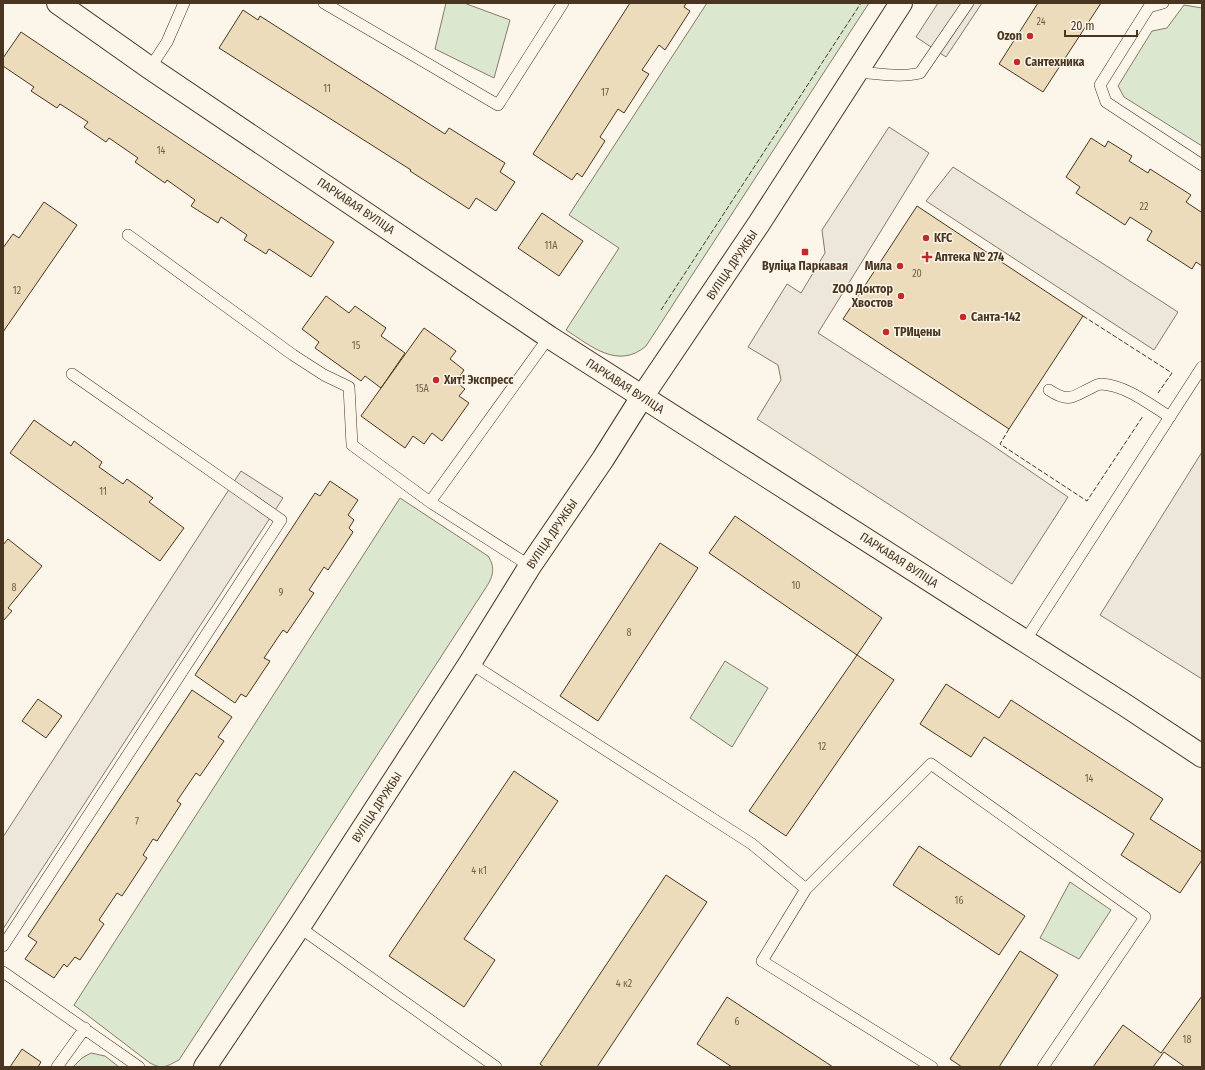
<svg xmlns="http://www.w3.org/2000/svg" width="1205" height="1070" viewBox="0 0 1205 1070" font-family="'Fira Sans Condensed',sans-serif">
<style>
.green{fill:#dce7d0;stroke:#887966}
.parking{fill:#ede7d9;stroke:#887966}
.building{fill:#ecdcbc;stroke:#4a3520}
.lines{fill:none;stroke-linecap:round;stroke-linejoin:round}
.lane-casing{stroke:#4a3520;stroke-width:12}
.secondary-casing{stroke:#4a3520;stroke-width:24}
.primary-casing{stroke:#4a3520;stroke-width:24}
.lane{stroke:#fbf6e9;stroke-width:11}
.secondary{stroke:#fbf6e9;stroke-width:22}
.primary{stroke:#fbf6e9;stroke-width:22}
.fence{stroke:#4a3520;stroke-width:1;stroke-dasharray:5 2;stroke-linecap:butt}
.poi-dot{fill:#c62828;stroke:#fbf6e9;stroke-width:1.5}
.labels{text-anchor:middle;stroke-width:3;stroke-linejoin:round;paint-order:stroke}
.number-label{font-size:10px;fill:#725f47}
.poi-label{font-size:12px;font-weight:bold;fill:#4a3520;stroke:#fbf6e9;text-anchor:start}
.street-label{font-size:12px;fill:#4a3520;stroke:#fbf6e9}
</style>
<rect width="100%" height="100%" fill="#fbf6e9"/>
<!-- green -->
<path class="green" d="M446,3h18l46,17 -16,58 -59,-29z
M707,3h162l-223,343c-28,24 -55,0 -80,-16l53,-82 -50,-33z
M1184,5l18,3v138l-78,-49 -6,-11 34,-55 15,-3z
M400,498l88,58c8,12 5,21 -3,33l-306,471c-12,6 -16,10 -29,3l-76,-58z
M725,661l43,27 -36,59 -42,-29z
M1070,882l41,28 -32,49 -39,-21z
M91,1053l14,3 14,11h-46l9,-9z"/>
<!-- parking -->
<path class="parking" d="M938,3h44l-36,54 -30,-20z
M889,127l40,26 -111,180 171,110 79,54 -56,87 -255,-165 24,-39 -3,-15 -30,-18 39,-63 14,9 24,-40 -3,-23z
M953,167l225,145 -24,38 -228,-149z
M1202,452v227l-102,-64z
M241,471l42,27 -280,431v-92z"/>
<!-- building -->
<path class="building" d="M630,3h56l-2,4 6,4 -25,39 -6,-5 -17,25 7,4 -25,39 -6,-4 -18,28 5,4 -23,36 -5,-4 -5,7 -39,-26z
M1038,3h63l-58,89 -44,-28z
M243,10l15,10 2,-4 185,118 4,-6 56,35 -5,9 15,10 -19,29 -20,-13 -7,11 -59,-38 1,-1 -192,-122z
M21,32l313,210 -23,35 -42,-28 -3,5 -22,-14 3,-5 -26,-18 -3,6 -27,-17 4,-6 -28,-20 -2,3 -30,-21 3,-4 -29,-20 -3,4 -22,-15 4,-5 -28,-18 -3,4 -26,-17 3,-4 -31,-21v-8z
M1091,138l14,9 3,-6 24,15 -3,5 19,12 2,-4 41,26 -5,7 15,10 1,-2v56l-6,-4 -4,7 -45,-29 5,-9 -22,-14 -5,8 -49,-32 4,-6 -14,-10z
M44,202l33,23 -74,107v-84l10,-14 6,4z
M917,206l166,110 -74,113 -166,-110z
M542,213l41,28 -24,35 -41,-28z
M326,296l23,17 6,-7 31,22 -5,8 24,17 -24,35 -16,-12 -4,5 -46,-33 4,-6 -17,-13z
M424,328l32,23 -6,8 14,11 -8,12 9,7 -6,7 10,7 -27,38 -10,-8 -8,11 -11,-8 -8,12 -44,-32z
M34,420l37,26 3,-5 28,21 -3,5 24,17 4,-5 26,19 -4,4 35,26 -24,33 -150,-108z
M330,481l28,19 -10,15 6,5 -5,8 4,4 -25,38 -4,-3 -15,23 5,3 -27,40 -4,-3 -19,28 6,3 -24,36 -5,-3 -6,9 -40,-28 120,-182 5,3z
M735,516l147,102 -25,37 -148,-102z
M8,539l34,27 -34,42 4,3 -9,10v-76z
M660,543l38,25 -100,153 -38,-25z
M857,655l37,25 -108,156 -37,-25z
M946,684l53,34 12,-18 152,99 -13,20 52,33v8l-22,33 -59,-38 13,-21 -150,-97 -13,20 -51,-33z
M192,690l40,27 -14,20 6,4 -24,35 -4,-3 -19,28 4,3 -24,37 -4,-2 -10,16 4,3 -25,38 -5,-3 -18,27 5,4 -24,36 -5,-3 -8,10 -3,-3 -10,14 -29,-19 12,-17 -9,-6z
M38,699l24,17 -16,22 -24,-17z
M514,771l44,30 -94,138 31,21 -31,47 -75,-51z
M919,846l106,70 -26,39 -106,-70z
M666,875l41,27 -110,165h-53l-4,-3z
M1020,951l38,24 -59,92h-37l-12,-8z
M1202,996v71h-17l-21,-15 -11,15h-60l30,-42 38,28z
M727,997l106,70h-101l-35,-23z
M22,1049l19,13 -3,5h-28z"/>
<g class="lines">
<!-- lane casing -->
<g class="lane-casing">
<path id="lane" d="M324,3l174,102 65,-102
M1163,3l-14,4 -49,78 6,17 96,63
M150,68l17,-26 17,-39
M856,72c21,1 44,6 64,1l48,-70
M128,235l165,120 31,20 25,12 3,58 78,57 100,64
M1049,390c21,14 24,6 44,-3 3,-2 5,-3 9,-3 25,2 47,20 68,33
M430,502l119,-165
M1025,641l177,-274
M470,663l282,181 54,45 -44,72 170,106
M806,889l125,-125 214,153 -102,150
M299,927l197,140
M3,946l278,-426 -209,-146
M3,972l136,95
M57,1067l28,-39"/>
</g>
<!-- secondary casing -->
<g class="secondary-casing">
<path id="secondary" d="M58,3l92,65 399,269 576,368 77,51"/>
</g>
<!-- primary casing -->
<g class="primary-casing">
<path id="primary" d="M205,1067l94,-140 171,-264 60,-97 73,-107 39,-62 116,-172 143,-222"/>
</g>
<!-- lane -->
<use href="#lane" class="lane"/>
<!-- secondary -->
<use href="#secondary" class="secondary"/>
<!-- primary -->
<use href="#primary" class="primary"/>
<!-- fence -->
<path class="fence" d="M661,310l200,-307
M1083,316l89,57 -14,20
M1009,429l-9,15 87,57 56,-85"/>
</g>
<!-- markers -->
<g class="poi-dot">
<circle cx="1030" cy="36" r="4"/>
<circle cx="1017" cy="62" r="4"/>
<circle cx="926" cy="238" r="4"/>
<rect x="801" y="248" width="8" height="8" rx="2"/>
<path d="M925 251h4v4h4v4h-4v4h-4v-4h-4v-4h4z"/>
<circle cx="900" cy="266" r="4"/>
<circle cx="901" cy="296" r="4"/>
<circle cx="963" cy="317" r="4"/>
<circle cx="886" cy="332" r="4"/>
<circle cx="436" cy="380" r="4"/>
</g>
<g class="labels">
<!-- number labels -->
<g class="number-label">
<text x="1041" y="25">24</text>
<text x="327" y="92">11</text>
<text x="605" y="96">17</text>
<text x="161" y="154">14</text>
<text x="1144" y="210">22</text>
<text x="551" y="249">11А</text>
<text x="917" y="277">20</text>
<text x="17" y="294">12</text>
<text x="356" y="349">15</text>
<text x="422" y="392">15А</text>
<text x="103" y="495">11</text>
<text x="796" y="589">10</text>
<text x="14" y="591">8</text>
<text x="281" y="596">9</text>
<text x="629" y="636">8</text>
<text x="822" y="750">12</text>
<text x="1089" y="782">14</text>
<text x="137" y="825">7</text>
<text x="479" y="874">4 к1</text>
<text x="959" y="904">16</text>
<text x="624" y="987">4 к2</text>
<text x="737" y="1025">6</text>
<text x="1187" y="1043">18</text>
</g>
<!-- poi labels -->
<g class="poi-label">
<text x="1022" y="40" text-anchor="end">Ozon</text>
<text x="1025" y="66">Сантехника</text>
<text x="934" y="242">KFC</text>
<text x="935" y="261">Аптека № 274</text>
<text x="805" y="270" text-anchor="middle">Вуліца Паркавая</text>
<text x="892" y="270" text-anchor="end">Мила</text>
<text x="893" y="293" text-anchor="end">ZOO Доктор<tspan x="893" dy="14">Хвостов</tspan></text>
<text x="971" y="321">Санта-142</text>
<text x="894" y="336">ТРИцены</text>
<text x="444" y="384">Хит! Экспресс</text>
</g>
<!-- street labels -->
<g class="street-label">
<text transform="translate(356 206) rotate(34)" y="4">ПАРКАВАЯ ВУЛІЦА</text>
<text transform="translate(732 265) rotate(-56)" y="4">ВУЛІЦА ДРУЖБЫ</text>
<text transform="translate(625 386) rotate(33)" y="4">ПАРКАВАЯ ВУЛІЦА</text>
<text transform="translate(552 534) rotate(-56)" y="4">ВУЛІЦА ДРУЖБЫ</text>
<text transform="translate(899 560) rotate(33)" y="4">ПАРКАВАЯ ВУЛІЦА</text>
<text transform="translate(377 807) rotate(-57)" y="4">ВУЛІЦА ДРУЖБЫ</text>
</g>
</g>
<!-- border -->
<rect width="1205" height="1070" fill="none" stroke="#4a3520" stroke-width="8"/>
<!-- scale -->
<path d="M1065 30v6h72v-6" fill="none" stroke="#4a3520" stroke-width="2"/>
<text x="1071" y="30" font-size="12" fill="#4a3520" stroke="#fbf6e9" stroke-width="3" paint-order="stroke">20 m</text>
</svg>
